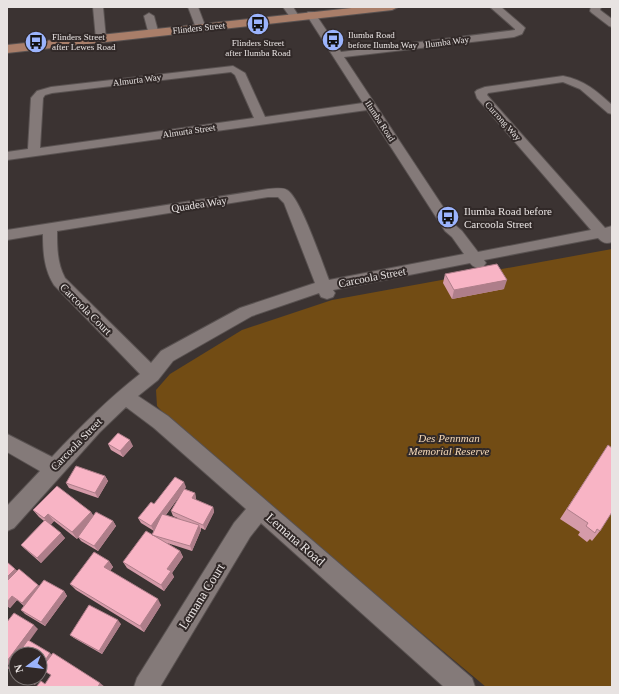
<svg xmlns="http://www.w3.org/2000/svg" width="619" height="694" viewBox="0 0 619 694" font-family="Georgia,serif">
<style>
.green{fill:#724c14}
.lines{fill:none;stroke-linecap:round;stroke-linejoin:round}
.minor-casing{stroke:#595251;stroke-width:2}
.major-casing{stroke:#595251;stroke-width:2}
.minor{fill:#847a79;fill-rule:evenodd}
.major{fill:#a97e69;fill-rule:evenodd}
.wall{fill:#d59ba9;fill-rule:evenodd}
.shaded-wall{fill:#ae7e8a}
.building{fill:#f8b4c5;stroke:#ae7e8a}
.labels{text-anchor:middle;stroke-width:4;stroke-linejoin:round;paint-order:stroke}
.far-street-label{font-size:9px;fill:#e8e3e2;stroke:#312928}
.far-poi-label{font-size:9px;fill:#e8e3e2;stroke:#312928;text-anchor:start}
.street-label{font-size:11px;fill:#e8e3e2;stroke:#312928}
.poi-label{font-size:11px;fill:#e8e3e2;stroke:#312928;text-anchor:start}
.park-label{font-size:11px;font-style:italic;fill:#f7dbba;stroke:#312928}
.near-street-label{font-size:13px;fill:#e8e3e2;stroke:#312928}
</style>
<rect width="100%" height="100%" fill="#3b3332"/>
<!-- green -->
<path class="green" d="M612,249v438h-126l-306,-256 -23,-25 -1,-16 14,-16 72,-44 90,-30z"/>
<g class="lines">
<!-- minor casing -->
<g class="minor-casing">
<path id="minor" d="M93,7h10l3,32 -2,2 -3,1 -5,-3z
M188,7h10l8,21 -2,2h-6l-2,-2z
M283,7h10l7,11 -2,2h-6z
M490,7h11l22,19 2,2 -3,6 -8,3 -170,20 111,168 7,6 16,21 113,-22 -114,-132 -2,-6 2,-2 8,-3 78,-11c21,4 34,15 49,29v9l-4,-1 -28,-24 -17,-7 -75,11 -1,2 118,133 7,-2v16c-6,2 -9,1 -14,-4l-114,22 2,3 -3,4c-6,1 -9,1 -13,-4l-137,27 2,3 -2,4 -6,2 -6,-2 -2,-4 -67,23 -79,45 -15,19 -20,16 30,20 304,262 3,9h-31l-183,-164 -11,14 -90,150h-26l3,-9 97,-155 12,-14 -92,-81 -28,-21 -26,25 -86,96 -7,3v-25l33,-35 -33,-19v-18l45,23c28,-30 56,-58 88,-83l-86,-89c-10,-16 -11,-33 -11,-51l-36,6v-10l261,-41c5,0 14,-2 19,1 13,7 35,72 42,90l135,-26 -12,-17 -7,-6 -78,-121 -360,50v-8l21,-3 3,-51 6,-7 14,-4 182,-21 12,7 20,44 98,-14 -57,-89 2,-2h6l27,40 174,-22v-1zM231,72l4,3 19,43 -214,30 3,-50 2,-3 7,-2zM268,197h10l6,6 31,80 -75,25 -79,43 -10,12 -86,-85c-8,-15 -8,-31 -8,-47z
M591,7h10l-1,3 12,9v8l-3,-1 -17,-13 -2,-2z
M149,13l5,3 4,15 -2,2h-6l-2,-2 -4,-15z"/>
</g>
<!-- major casing -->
<g class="major-casing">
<path id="major" d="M361,7h37l-6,3 -385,43v-8z"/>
</g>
<!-- minor -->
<use href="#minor" class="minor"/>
<!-- major -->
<use href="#major" class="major"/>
</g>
<!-- wall -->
<path class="wall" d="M445,274l59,15 -52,10 -9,-16z
M108,444l25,2 -10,11 -12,-7z
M608,445l-8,86 -8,10 -2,-2 -3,3 -9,-7 2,-3 -20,-13 41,-63z
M105,476l3,5 -10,17 -29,-10 -3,-5z
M186,487l-1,2 10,4 1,6v1l17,7 1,5 -9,18 -4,-2v2l-9,21 -25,-8 13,8 3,6 -11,16 2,4 -10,14 -37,-23 -4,-6 29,-28 2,-3 -13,-8 -3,-5 16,-14zM183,491l-12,20 2,5 7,3 -14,-4z
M33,510l58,2 2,4 20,5 3,5 -18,25 -17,-10 -3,-4 -1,2 -23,-18 -4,4 15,13 -24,25 -16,-14 -4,-4 23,-24 -5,-4z
M109,561l4,6 -3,4 51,34 -17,27 -68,-42 -6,-6z
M7,562l10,9 22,15 25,5 3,5 -22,30 -20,-12 -4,-4 3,-4 -7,-6 -7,8 -3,-2z
M121,624l-19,30 -28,-16 -4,-3z"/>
<!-- shaded-wall -->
<path class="shaded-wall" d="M507,280l-3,9 -52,10 2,-9z
M130,440l3,6 -10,11 -3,-6z
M105,476l3,5 -10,17 -3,-5z
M184,482l2,5 -32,44 -3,-5z
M195,493l1,6 -3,4 -1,-5z
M213,507l1,5 -9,18 -2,-5z
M91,512l5,7 -19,20 -5,-7z
M48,514l6,7 -4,5 -6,-8z
M113,521l3,5 -18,25 -4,-5z
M199,525l2,5 -9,21 -2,-5z
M61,533l4,5 -24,25 -4,-5z
M180,551l3,6 -11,16 2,4 -10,14 -3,-6 6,-16z
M109,561l4,6 -5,7 -4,-7z
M15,569l5,4 -13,13v-9z
M38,585l5,4 -17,19 -4,-5z
M64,591l3,5 -22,30 -4,-4z
M12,596l5,4 -7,8 -3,-2v-4z
M158,599l3,6 -17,27 -4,-6z
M118,620l3,4 -19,30 -3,-3z
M34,625l4,4 -18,25h-4v5l-5,7 -4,-2v-3z
M50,653l4,4 -14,20v-9z
M33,678h7l-5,7 -5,-3z
M100,683l5,4h-7z"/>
<!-- building -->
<path class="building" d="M497,264l10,16 -53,10 -9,-16z
M118,433l12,7 -10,11 -12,-7z
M608,445l4,3v64l-12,19 -3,-2 -2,4 -9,-7 2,-3 -21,-14z
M76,466l29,10 -10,17 -29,-10z
M175,477l9,5 -33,44 -13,-8 13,-16 3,2z
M57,486l34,26 -19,20 -24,-18 -4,4 -11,-8z
M184,489l11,4 -3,5 21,9 -10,18 -32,-14z
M96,512l17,9 -19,25 -16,-9z
M162,514l37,11 -9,21 -38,-11z
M45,520l16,13 -24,25 -16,-13z
M146,531l34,20 -13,18 4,2 -10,14 -38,-23z
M94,552l15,9 -5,6 54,32 -18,27 -70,-42z
M7,562l8,7 -8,8z
M19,569l19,16 -16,18 -10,-7 -5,6v-21z
M44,580l20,11 -23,31 -20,-12z
M89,605l29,15 -19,31 -29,-16z
M14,613l20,12 -27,36v-39z
M28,640l22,13 -10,15v-14h-22z
M53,653l47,30 -2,4h-62l5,-6 4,3 6,-9 -10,-6z
M16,657v16l-8,-5z
M24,678h9l-3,4z"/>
<!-- icons -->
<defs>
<g id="bus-disc" transform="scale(1.15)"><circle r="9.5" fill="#9bb4fd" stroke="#312928"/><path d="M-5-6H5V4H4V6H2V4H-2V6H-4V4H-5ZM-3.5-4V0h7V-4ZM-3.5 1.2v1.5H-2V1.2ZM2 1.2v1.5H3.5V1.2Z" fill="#111"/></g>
</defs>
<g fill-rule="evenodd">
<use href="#bus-disc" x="258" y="24"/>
<use href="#bus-disc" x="333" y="40"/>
<use href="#bus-disc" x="36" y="42"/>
<use href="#bus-disc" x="448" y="217"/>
</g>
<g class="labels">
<!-- far-street labels -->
<g class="far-street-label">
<text transform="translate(199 28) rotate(-6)" y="3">Flinders Street</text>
<text transform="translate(447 42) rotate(-7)" y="3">Ilumba Way</text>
<text transform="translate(137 80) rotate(-7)" y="3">Almurta Way</text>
<text transform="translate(380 121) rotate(57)" y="3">Ilumba Road</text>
<text transform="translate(503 121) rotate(48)" y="3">Currong Way</text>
<text transform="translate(189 131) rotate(-8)" y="3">Almurta Street</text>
</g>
<!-- far-poi labels -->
<g class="far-poi-label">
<text x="348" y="38">Ilumba Road<tspan x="348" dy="10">before Ilumba Way</tspan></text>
<text x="52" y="40">Flinders Street<tspan x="52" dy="10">after Lewes Road</tspan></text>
<text x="258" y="46" text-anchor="middle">Flinders Street<tspan x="258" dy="10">after Ilumba Road</tspan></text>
</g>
<!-- street labels -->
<g class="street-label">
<text transform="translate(199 204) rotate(-9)" y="4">Quadea Way</text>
<text transform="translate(372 277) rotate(-11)" y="4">Carcoola Street</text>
<text transform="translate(86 309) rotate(45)" y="4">Carcoola Court</text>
<text transform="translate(76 444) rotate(-46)" y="4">Carcoola Street</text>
</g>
<!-- poi labels -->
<g class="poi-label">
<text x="464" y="215">Ilumba Road before<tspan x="464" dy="13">Carcoola Street</tspan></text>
</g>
<!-- park labels -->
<g class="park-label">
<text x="449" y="442">Des Pennman<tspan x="449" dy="13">Memorial Reserve</tspan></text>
</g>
<!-- near-street labels -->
<g class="near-street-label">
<text transform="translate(296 539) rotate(41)" y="5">Lemana Road</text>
<text transform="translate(201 596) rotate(-58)" y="5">Lemana Court</text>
</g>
</g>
<!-- border -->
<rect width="619" height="694" fill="none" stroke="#e8e3e2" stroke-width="16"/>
<!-- north arrow -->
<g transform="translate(28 666) rotate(255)"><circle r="19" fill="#312928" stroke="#7a7372"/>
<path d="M0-3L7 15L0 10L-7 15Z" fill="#9bb4fd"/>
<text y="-6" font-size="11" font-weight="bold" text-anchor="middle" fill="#e8e3e2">N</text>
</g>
</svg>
